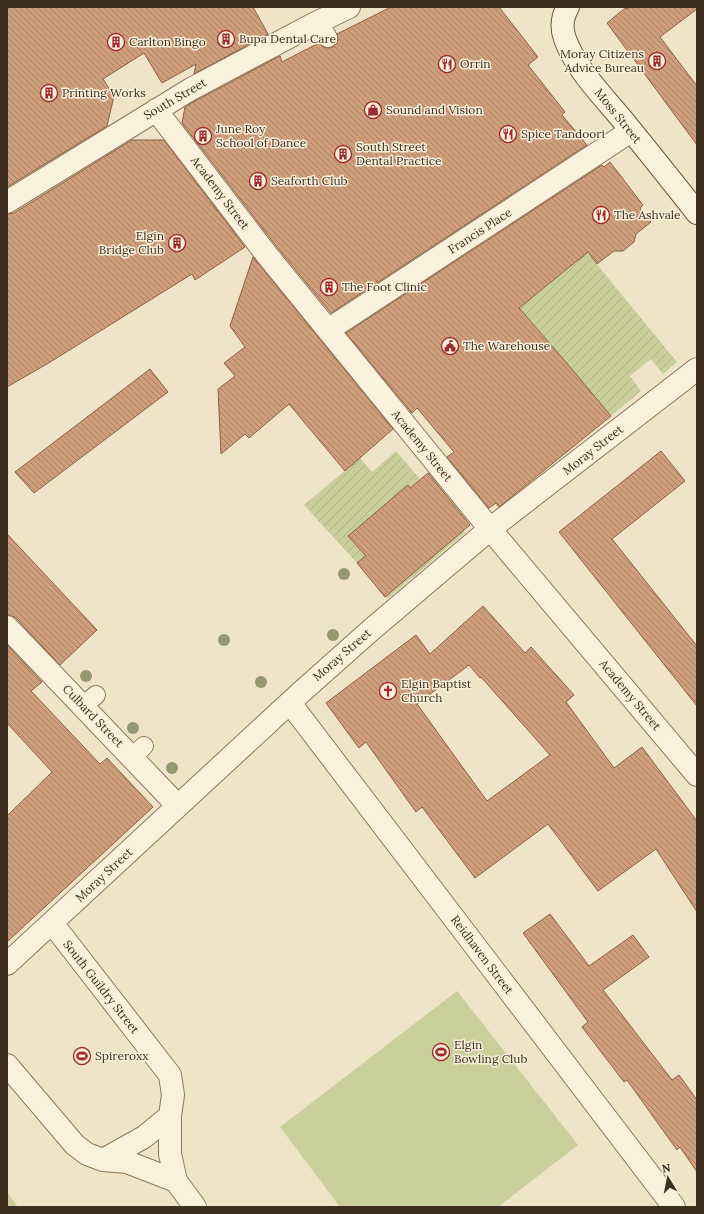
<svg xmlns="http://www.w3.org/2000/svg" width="704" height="1214" viewBox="0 0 704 1214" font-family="Lora,serif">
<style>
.grass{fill:#c9cf9b}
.garden{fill:url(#garden-furrows)}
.building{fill:url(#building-back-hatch);stroke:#8d5f41;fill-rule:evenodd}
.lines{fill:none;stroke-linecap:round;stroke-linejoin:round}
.lane-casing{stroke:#8d765c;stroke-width:20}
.street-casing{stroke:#8d765c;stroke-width:24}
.secondary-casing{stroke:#6f573f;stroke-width:24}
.lane{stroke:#faf1dc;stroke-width:18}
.street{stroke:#faf1dc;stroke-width:22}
.secondary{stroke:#faf1dc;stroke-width:22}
.tree{fill:#96986f}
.labels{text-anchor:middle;stroke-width:3;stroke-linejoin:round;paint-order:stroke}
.poi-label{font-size:12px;fill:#3d2e20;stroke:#f7eed8;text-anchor:start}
.street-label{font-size:12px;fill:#3d2e20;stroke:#f7eed8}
</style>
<defs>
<pattern id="garden-furrows" width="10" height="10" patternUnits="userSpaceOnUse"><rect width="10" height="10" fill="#c9cf9b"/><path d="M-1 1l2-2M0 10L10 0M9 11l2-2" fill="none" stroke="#aeb285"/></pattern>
<pattern id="building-back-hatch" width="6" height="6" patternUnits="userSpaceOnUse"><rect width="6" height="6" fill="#cf9f7d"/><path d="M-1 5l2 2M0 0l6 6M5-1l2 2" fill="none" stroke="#a98266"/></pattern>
</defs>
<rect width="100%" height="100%" fill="#f0e4c8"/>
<!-- grass -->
<path class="grass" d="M457,991l121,154 -80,62h-158l-60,-80z
M7,1192l11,15h-11z"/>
<!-- garden -->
<path class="garden" d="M549,206l128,156 -14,12 -12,-15 -21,17 11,15 -30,25 -40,-48 -52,-60 59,-47 -40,-48z
M396,451l24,28 -72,57 18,20 -9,7 -53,-58 56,-47 12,14z
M463,531l2,2 -78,66 -2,-2z"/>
<!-- building -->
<path class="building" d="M7,7h246l15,27 -74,40 2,-10 -34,19 -18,-30 -41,26 11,17 -7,30 -100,61z
M391,7h108l39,50 -10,8 37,47 -3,3 25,30 -256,168 -54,-66 -95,-124 3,-16 12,-7 83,-44 2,6 37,-19 4,4 5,1 5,-1 4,-4 1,-4 -1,-5z
M633,7h64v2l-37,28 37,49v59l-90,-122 17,-14z
M132,140h32l81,107 -50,33 -3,-6 -145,90 -40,23v-173l7,-1z
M610,162l33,43 -3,3 11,14 -15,12 -2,8 -11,9h-9l-17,13 -9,-12 -69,56 52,60 40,48 -112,91 -3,-4 -7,5 -42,-51 7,-5 -37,-44 -5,5 -66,-80 256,-168 2,2z
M253,257l140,172 -48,42 -56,-67 -40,34 -4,-4 -24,20 -3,-65 17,-13 -11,-13 21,-16 -15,-21z
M150,369l18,23 -134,101 -19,-21z
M661,451l24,30 -73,58 85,107v60l-138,-174z
M428,473l42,52 -85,72 -28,-34 9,-7 -18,-20 60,-51 2,3z
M7,534l90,96 -37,35 -44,-47 -5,-3h-4z
M483,606l42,47 6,-6 43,48 -8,7 48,66 28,-21 55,74v91l-41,-63 -58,42 -50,-67 -73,54 -53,-71 -6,5 -50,-70 -7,6 -33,-45 90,-68 14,19zM469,665l11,13 1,-1 69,78 -63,46 -70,-97z
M7,645l35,37 -11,9 69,73 7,-6 46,49 -146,135v-126l45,-44 -45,-49z
M550,914l39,52 44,-31 16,22 -46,33 69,90 7,-5 18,25v72l-17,-25 -3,3 -50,-70 -3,2 -42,-55 6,-5 -65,-89z"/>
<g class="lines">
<!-- lane casing -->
<g class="lane-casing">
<path id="lane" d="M319,22l9,16
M83,706l13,-11
M132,757l12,-11"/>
</g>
<!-- street casing -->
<g class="street-casing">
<path id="street" d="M156,110l111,145 223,274 207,246
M7,202l184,-113 119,-63 39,-19
M328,330l303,-199
M7,627l171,179
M290,703l384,504
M52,923l118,152 3,20 -3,21v38l6,27 19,26
M7,964l291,-269 73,-65 119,-101 207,-160
M7,1065l68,80 12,9 16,6 24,2 49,19
M103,1160l41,-23 26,-21"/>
</g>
<!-- secondary casing -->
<g class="secondary-casing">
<path id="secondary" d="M568,7c-6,10 -7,21 -3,32 11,30 36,55 56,79 26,32 51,63 76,95"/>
</g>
<!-- lane -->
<use href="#lane" class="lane"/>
<!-- street -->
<use href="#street" class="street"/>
<!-- secondary -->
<use href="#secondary" class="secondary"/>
</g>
<!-- trees -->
<g class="tree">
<circle cx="344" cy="574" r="6"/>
<circle cx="333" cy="635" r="6"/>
<circle cx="224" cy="640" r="6"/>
<circle cx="86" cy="676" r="6"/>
<circle cx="261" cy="682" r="6"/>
<circle cx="133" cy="728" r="6"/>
<circle cx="172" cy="768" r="6"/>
</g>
<!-- icons -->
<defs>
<g id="building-ring" transform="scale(0.9)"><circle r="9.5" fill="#f7eed8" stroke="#9e2a2b" stroke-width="1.5"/><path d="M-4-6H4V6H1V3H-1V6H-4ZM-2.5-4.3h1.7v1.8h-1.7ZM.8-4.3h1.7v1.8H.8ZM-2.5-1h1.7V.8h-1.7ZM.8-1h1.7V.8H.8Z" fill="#9e2a2b"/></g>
<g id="restaurant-ring" transform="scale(0.9)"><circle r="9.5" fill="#f7eed8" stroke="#9e2a2b" stroke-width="1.5"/><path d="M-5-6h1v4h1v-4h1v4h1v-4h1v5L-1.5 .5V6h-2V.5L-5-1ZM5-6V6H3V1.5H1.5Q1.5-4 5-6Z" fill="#9e2a2b"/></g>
<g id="shop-ring" transform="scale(0.9)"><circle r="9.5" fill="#f7eed8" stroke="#9e2a2b" stroke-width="1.5"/><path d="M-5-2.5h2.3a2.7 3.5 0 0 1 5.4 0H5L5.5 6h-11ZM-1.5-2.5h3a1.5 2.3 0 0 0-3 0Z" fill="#9e2a2b"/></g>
<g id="civic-ring" transform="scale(0.9)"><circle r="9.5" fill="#f7eed8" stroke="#9e2a2b" stroke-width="1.5"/><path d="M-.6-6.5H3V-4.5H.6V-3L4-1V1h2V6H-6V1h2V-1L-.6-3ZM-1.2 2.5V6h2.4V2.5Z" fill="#9e2a2b"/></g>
<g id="church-ring" transform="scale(0.9)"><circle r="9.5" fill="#f7eed8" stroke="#9e2a2b" stroke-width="1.5"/><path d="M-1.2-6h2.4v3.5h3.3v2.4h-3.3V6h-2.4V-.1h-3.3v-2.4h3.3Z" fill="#9e2a2b"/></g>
<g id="stadium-ring" transform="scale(0.9)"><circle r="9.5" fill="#f7eed8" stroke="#9e2a2b" stroke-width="1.5"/><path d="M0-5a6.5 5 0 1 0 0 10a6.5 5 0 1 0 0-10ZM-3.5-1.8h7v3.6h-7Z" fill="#9e2a2b"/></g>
</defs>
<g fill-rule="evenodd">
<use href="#building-ring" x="226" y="39"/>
<use href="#building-ring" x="116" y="42"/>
<use href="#building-ring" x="657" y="61"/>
<use href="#restaurant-ring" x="447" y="64"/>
<use href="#building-ring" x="49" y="93"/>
<use href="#shop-ring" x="373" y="110"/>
<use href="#restaurant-ring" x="508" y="134"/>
<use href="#building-ring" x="203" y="136"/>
<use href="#building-ring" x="343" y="154"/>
<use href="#building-ring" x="258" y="181"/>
<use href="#restaurant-ring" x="601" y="215"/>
<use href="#building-ring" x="177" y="243"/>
<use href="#building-ring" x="329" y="287"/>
<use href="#civic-ring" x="450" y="346"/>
<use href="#church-ring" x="388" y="691"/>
<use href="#stadium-ring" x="441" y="1052"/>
<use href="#stadium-ring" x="82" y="1056"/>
</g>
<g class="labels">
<!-- poi labels -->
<g class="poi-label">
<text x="239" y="43">Bupa Dental Care</text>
<text x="129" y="46">Carlton Bingo</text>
<text x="644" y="58" text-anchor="end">Moray Citizens<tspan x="644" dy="14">Advice Bureau</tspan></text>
<text x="460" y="68">Orrin</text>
<text x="62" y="97">Printing Works</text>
<text x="386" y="114">Sound and Vision</text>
<text x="216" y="133">June Roy<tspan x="216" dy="14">School of Dance</tspan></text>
<text x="521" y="138">Spice Tandoori</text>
<text x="356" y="151">South Street<tspan x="356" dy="14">Dental Practice</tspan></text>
<text x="271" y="185">Seaforth Club</text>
<text x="614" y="219">The Ashvale</text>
<text x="164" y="240" text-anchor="end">Elgin<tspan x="164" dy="14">Bridge Club</tspan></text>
<text x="342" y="291">The Foot Clinic</text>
<text x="463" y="350">The Warehouse</text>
<text x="401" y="688">Elgin Baptist<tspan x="401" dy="14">Church</tspan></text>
<text x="454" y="1049">Elgin<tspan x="454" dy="14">Bowling Club</tspan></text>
<text x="95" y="1060">Spireroxx</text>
</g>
<!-- street labels -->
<g class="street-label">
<text transform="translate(175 99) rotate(-30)" y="4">South Street</text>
<text transform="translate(618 116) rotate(51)" y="4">Moss Street</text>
<text transform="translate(220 193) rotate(53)" y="4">Academy Street</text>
<text transform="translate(480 231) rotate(-33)" y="4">Francis Place</text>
<text transform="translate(422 446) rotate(51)" y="4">Academy Street</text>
<text transform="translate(593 450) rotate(-38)" y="4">Moray Street</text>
<text transform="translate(342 655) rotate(-41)" y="4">Moray Street</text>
<text transform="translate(630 695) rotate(50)" y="4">Academy Street</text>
<text transform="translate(93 716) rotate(46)" y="4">Culbard Street</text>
<text transform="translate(104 875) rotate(-43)" y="4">Moray Street</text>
<text transform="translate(482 955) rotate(53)" y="4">Reidhaven Street</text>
<text transform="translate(101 987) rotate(52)" y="4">South Guildry Street</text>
</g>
</g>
<!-- border -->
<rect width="704" height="1214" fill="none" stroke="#3d2e20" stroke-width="16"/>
<!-- north arrow -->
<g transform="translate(668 1178) rotate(350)" stroke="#f7eed8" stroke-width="3" paint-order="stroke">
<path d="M0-3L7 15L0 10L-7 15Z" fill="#3d2e20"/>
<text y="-6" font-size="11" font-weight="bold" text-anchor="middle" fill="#3d2e20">N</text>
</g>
</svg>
